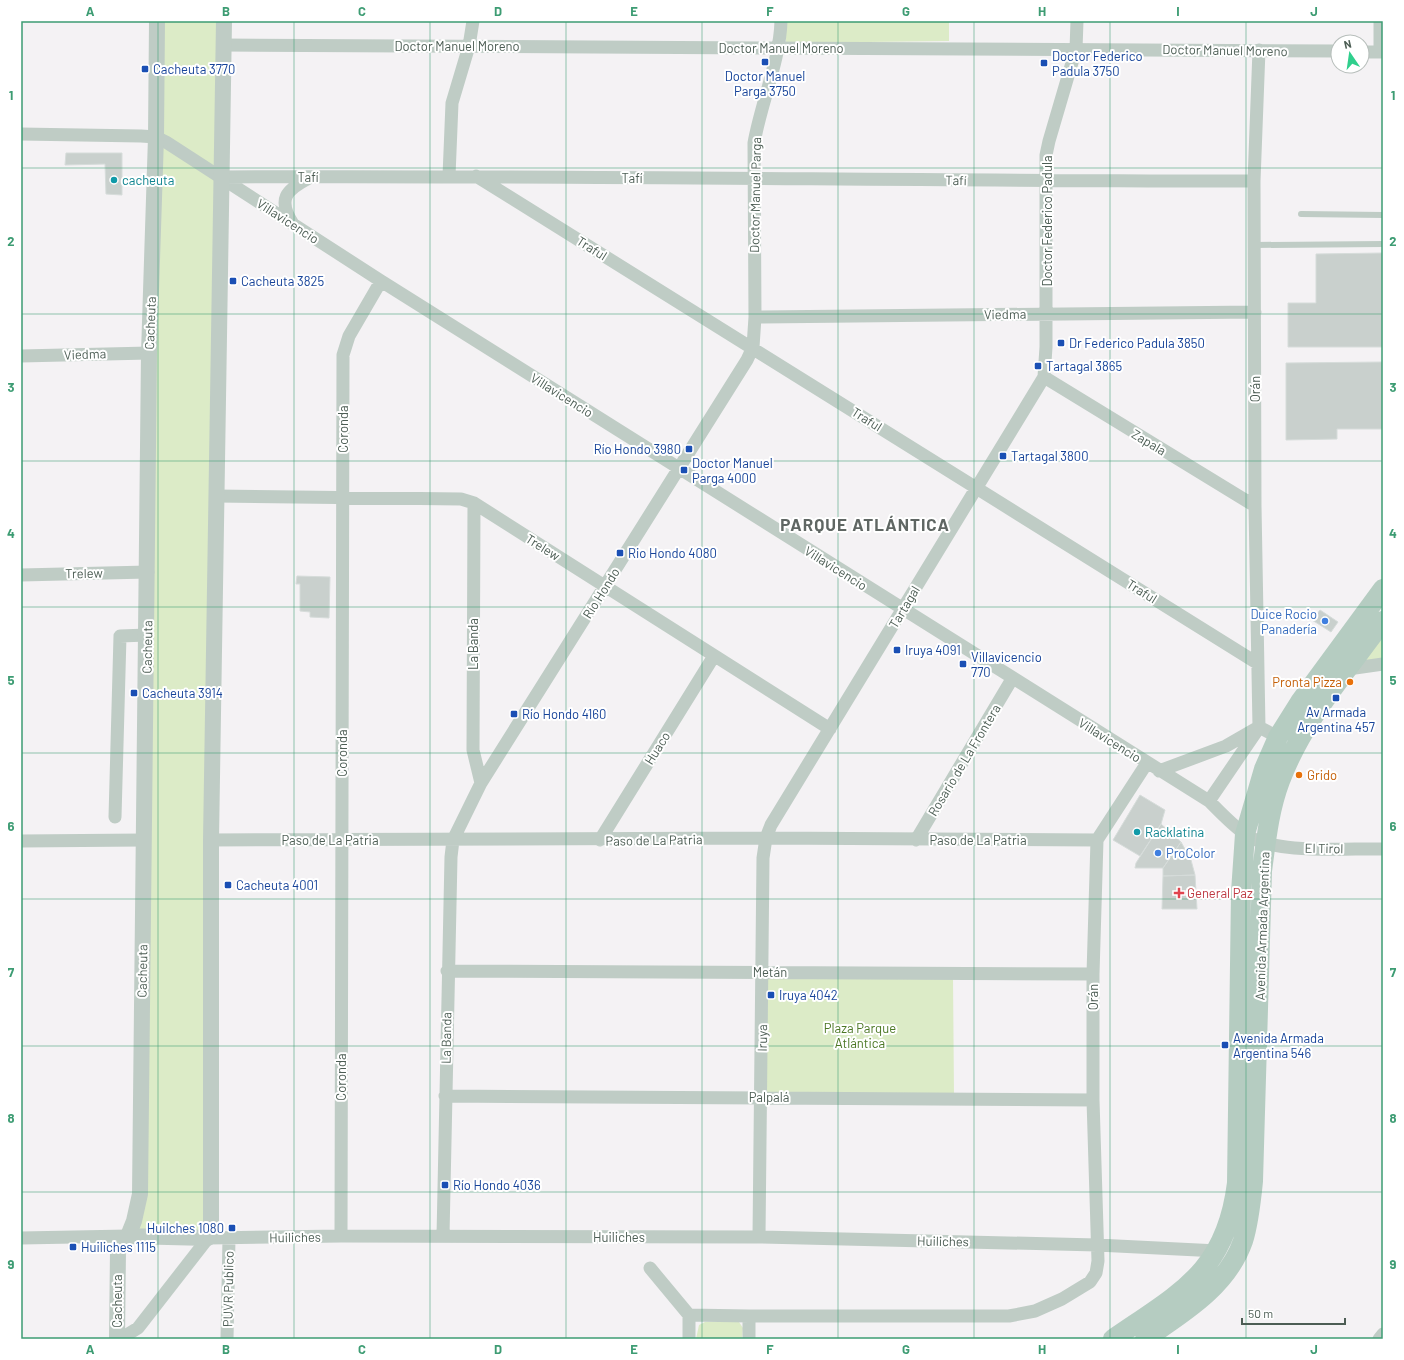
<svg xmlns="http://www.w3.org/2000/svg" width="1404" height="1360" viewBox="0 0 1404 1360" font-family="Barlow,sans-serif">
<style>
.green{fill:#dcebc7}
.building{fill:#c9d0cd;stroke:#d6dcda}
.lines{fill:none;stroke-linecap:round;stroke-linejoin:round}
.service{stroke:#bfccc5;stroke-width:6}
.minor{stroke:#bfccc5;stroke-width:13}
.tertiary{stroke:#bfccc5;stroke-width:16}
.primary{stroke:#b5ccc1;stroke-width:20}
.grid{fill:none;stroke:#3d9c73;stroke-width:1;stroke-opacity:0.55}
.transit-dot{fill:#1a4fb4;stroke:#fff;stroke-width:1.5}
.culture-dot{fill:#0f9aa8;stroke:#fff;stroke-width:1.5}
.shop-dot{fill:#3f7fe0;stroke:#fff;stroke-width:1.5}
.food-dot{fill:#e8710a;stroke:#fff;stroke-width:1.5}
.health-dot{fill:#e0444e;stroke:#fff;stroke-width:1.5}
.labels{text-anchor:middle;stroke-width:4;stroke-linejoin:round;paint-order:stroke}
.street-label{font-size:13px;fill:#4c5d54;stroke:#fff}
.transit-label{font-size:13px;fill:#164399;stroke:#fff;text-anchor:start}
.culture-label{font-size:13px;fill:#0d838f;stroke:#fff;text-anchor:start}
.shop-label{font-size:13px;fill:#366cbe;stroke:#fff;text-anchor:end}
.food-label{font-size:13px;fill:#c56008;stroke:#fff;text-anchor:end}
.health-label{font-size:13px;fill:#be3a42;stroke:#fff;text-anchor:start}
.park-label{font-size:13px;fill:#4b7724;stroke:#fff}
.district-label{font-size:17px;font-weight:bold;letter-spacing:1px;fill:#5f6663;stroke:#fff}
.neatline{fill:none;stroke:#3d9c73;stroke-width:1.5}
.grid-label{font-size:13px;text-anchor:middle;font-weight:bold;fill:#3d9c73}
</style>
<rect width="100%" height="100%" fill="#f4f2f4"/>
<!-- green -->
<path class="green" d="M157,21h67l-16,1217 -80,-2 6,-15z
M786,21h163v20l-163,2z
M1383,625v34l-27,5z
M768,977h185l1,118 -189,-1z
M705,1322h34l4,6 -1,11h-46l3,-14z"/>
<!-- building -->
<path class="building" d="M66,153h56v42l-16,-1 -1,-30 -40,1z
M1383,253v94h-95v-44h28v-49z
M1383,362v67h-46v10l-51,1v-77z
M297,576l33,1 -1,41 -19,-1v-5l-10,-1v-27h-4z
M1320,610l18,12 -7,10 -19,-12z
M1140,795l25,15 -4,14 -21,32 -27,-16z
M1161,824l20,18 -18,26h-28l1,-5z
M1181,842l10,18 4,15 -32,1v-8z
M1195,875l2,34h-35l1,-33z"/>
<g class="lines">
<!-- service -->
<path class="service" d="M1301,214l82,1
M1255,245l128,-1"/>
<!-- minor -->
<path class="minor" d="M1380,21v31
M224,45l1114,6
M1259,50l-5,131 1,325 4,221 19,10
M1362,52h21
M21,134l120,2 15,1 10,5 215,139 828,520c11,11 23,24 36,33 29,21 101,14 138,15
M449,176l3,-73 17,-57 4,-25
M476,176l781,487
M221,177c345,-2 689,4 1033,4
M293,224c-16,-25 -7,-34 16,-46
M755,317l500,-5
M21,356l128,-3
M1044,377l211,129
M216,496l245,3 13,4 356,226
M474,503l-1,247 8,33
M21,575l127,-3
M1348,669l35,-5
M1159,771l67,-25 33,-19
M1209,801l47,-69
M115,817l5,-181 27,-1
M211,840l555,-2 331,2
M600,840l114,-184
M916,840l96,-161
M21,841l122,-1
M447,971l646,3
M445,1096l648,4
M341,1236l2,-881 6,-19 32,-55
M443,1236l8,-379 2,-17 28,-57 266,-423 6,-13 2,-30 -1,-174c7,-40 26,-83 27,-122
M759,1237l4,-379 3,-20 5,-13 273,-448 2,-30v-192l3,-14 27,-92 1,-28
M21,1238l107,-2
M650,1268l39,47
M120,1339l18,-11 70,-90 133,-2 418,1 338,8 121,6
M227,1339l2,-101
M689,1339v-24l60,1
M749,1339v-23h260l26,-5 27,-12 28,-17 6,-9 2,-12 -5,-161v-126l4,-134 50,-77
M1379,1339l4,-5"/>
<!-- tertiary -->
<path class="tertiary" d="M128,1236l80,2 3,-15v-383l13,-819
M117,1339l1,-89 10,-14 6,-15 6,-27 9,-841 7,-216 1,-116"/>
<!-- primary -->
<path class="primary" d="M1113,1339c68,-47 113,-67 124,-156l4,-291 4,-58 19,-65 14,-32 22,-35 83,-113
M1145,1339c38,-26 82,-52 98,-98 6,-19 8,-40 10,-60l9,-310c4,-30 7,-61 18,-90 22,-59 66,-109 103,-160"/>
</g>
<!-- grid -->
<path class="grid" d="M158,21v1318M294,21v1318M430,21v1318M566,21v1318M702,21v1318M838,21v1318M974,21v1318M1110,21v1318M1246,21v1318M21,168h1362M21,314h1362M21,461h1362M21,607h1362M21,753h1362M21,899h1362M21,1046h1362M21,1192h1362"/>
<!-- markers -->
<g class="transit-dot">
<rect x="761" y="58" width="8" height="8" rx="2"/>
<rect x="1040" y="59" width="8" height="8" rx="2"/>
<rect x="141" y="65" width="8" height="8" rx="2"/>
<rect x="229" y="277" width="8" height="8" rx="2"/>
<rect x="1057" y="339" width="8" height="8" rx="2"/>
<rect x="1034" y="362" width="8" height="8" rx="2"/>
<rect x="685" y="445" width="8" height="8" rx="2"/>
<rect x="999" y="452" width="8" height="8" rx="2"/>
<rect x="680" y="466" width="8" height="8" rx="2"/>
<rect x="616" y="549" width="8" height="8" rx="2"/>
<rect x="893" y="646" width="8" height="8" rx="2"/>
<rect x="959" y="660" width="8" height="8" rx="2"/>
<rect x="130" y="689" width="8" height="8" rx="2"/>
<rect x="1332" y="694" width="8" height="8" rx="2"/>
<rect x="510" y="710" width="8" height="8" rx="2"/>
<rect x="224" y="881" width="8" height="8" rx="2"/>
<rect x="767" y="991" width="8" height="8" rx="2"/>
<rect x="1221" y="1041" width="8" height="8" rx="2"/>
<rect x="441" y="1181" width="8" height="8" rx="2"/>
<rect x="228" y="1224" width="8" height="8" rx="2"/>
<rect x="69" y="1243" width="8" height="8" rx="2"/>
</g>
<g class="culture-dot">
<circle cx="114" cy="180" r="4"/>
<circle cx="1137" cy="832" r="4"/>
</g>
<g class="shop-dot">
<circle cx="1325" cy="621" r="4"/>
<circle cx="1158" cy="853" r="4"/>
</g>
<g class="food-dot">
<circle cx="1350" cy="682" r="4"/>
<circle cx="1299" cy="775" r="4"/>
</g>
<path class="health-dot" d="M1177 887h4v4h4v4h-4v4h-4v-4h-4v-4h4z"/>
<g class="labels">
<!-- street labels -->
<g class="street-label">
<text x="457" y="51">Doctor Manuel Moreno</text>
<text x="781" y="53">Doctor Manuel Moreno</text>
<text transform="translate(1225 50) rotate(1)" y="5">Doctor Manuel Moreno</text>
<text x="308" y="182">Tafí</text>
<text x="632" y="183">Tafí</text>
<text transform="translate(956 180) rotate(1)" y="5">Tafí</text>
<text transform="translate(755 195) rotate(-89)" y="5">Doctor Manuel Parga</text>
<text transform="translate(288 221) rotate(33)" y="5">Villavicencio</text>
<text transform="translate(1047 221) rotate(-90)" y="5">Doctor Federico Padula</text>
<text transform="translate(592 248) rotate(32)" y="5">Traful</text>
<text transform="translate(1005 314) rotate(-1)" y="5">Viedma</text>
<text transform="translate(150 323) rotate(-88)" y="5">Cacheuta</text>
<text transform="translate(85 354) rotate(-2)" y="5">Viedma</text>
<text transform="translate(1255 389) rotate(-90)" y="5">Orán</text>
<text transform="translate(562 395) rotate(32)" y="5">Villavicencio</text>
<text transform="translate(867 419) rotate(32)" y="5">Traful</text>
<text transform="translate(343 429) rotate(-90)" y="5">Coronda</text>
<text transform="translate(1149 442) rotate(31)" y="5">Zapala</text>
<text transform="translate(543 547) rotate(32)" y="5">Trelew</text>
<text transform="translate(836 568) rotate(32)" y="5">Villavicencio</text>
<text transform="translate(84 573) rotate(-1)" y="5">Trelew</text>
<text transform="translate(1142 591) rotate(32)" y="5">Traful</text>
<text transform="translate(601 593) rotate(-58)" y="5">Río Hondo</text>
<text transform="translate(904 607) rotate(-59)" y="5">Tartagal</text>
<text transform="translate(473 644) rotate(-90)" y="5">La Banda</text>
<text transform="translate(147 647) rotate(-89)" y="5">Cacheuta</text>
<text transform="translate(1110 740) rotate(32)" y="5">Villavicencio</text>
<text transform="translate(657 748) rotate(-58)" y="5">Huaco</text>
<text transform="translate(342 753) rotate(-90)" y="5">Coronda</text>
<text transform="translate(964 760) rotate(-59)" y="5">Rosario de La Frontera</text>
<text x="330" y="845">Paso de La Patria</text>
<text transform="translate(654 840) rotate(-1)" y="5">Paso de La Patria</text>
<text x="978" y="845">Paso de La Patria</text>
<text transform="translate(1324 848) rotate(1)" y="5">El Tirol</text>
<text transform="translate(1262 926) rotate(-88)" y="5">Avenida Armada Argentina</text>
<text transform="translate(142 971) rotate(-89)" y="5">Cacheuta</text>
<text x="770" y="977">Metán</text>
<text transform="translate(1093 997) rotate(-90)" y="5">Orán</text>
<text transform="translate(446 1038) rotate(-89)" y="5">La Banda</text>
<text transform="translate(762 1038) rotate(-89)" y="5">Iruya</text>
<text transform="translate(341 1077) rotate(-90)" y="5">Coronda</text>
<text x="769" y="1102">Palpalá</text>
<text transform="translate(295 1237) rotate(-1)" y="5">Huiliches</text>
<text x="619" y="1242">Huiliches</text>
<text transform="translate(943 1241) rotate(1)" y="5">Huiliches</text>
<text transform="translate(228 1289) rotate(-89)" y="5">PUVR Publico</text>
<text transform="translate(117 1301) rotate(-90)" y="5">Cacheuta</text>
</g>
<!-- transit labels -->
<g class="transit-label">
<text x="1052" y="61">Doctor Federico<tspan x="1052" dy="15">Padula 3750</tspan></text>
<text x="153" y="74">Cacheuta 3770</text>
<text x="765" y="81" text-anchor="middle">Doctor Manuel<tspan x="765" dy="15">Parga 3750</tspan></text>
<text x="241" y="286">Cacheuta 3825</text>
<text x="1069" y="348">Dr Federico Padula 3850</text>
<text x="1046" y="371">Tartagal 3865</text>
<text x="681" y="454" text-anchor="end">Río Hondo 3980</text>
<text x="1011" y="461">Tartagal 3800</text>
<text x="692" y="468">Doctor Manuel<tspan x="692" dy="15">Parga 4000</tspan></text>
<text x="628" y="558">Rio Hondo 4080</text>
<text x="905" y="655">Iruya 4091</text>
<text x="971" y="662">Villavicencio<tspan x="971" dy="15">770</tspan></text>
<text x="142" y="698">Cacheuta 3914</text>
<text x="1336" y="717" text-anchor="middle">Av Armada<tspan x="1336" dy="15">Argentina 457</tspan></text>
<text x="522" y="719">Río Hondo 4160</text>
<text x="236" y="890">Cacheuta 4001</text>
<text x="779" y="1000">Iruya 4042</text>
<text x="1233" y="1043">Avenida Armada<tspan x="1233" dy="15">Argentina 546</tspan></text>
<text x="453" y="1190">Río Hondo 4036</text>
<text x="224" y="1233" text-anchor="end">Huilches 1080</text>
<text x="81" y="1252">Huiliches 1115</text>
</g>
<!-- culture labels -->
<g class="culture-label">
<text x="122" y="185">cacheuta</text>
<text x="1145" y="837">Racklatina</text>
</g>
<!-- shop labels -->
<g class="shop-label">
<text x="1317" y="619">Duice Rocio<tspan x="1317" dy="15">Panadería</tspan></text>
<text x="1166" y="858" text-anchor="start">ProColor</text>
</g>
<!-- food labels -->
<g class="food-label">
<text x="1342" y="687">Pronta Pizza</text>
<text x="1307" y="780" text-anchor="start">Grido</text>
</g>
<!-- health labels -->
<g class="health-label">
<text x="1187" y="898">General Paz</text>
</g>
<!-- park labels -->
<g class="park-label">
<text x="860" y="1033">Plaza Parque<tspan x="860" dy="15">Atlántica</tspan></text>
</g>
<!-- district labels -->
<g class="district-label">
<text x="865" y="531">PARQUE ATLÁNTICA</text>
</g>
</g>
<!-- border -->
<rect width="1404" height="1360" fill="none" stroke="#ffffff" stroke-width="44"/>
<!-- north arrow -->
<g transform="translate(1350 54) rotate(347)"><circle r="19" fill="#ffffff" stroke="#b7bebb"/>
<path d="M0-3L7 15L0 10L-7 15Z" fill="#30cf8d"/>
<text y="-6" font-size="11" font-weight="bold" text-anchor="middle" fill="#4c5d54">N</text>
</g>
<!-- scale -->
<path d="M1242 1318v6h103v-6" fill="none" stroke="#4c5d54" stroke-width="2"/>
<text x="1248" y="1318" font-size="12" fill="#4c5d54" stroke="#ffffff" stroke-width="3" paint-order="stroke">50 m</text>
<rect x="22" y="22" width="1360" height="1316" class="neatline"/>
<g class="grid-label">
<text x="90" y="16">A</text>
<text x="226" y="16">B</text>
<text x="362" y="16">C</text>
<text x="498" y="16">D</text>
<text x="634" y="16">E</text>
<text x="770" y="16">F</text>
<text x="906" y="16">G</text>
<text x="1042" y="16">H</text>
<text x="1178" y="16">I</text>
<text x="1314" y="16">J</text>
<text x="11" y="100">1</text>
<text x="1393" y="100">1</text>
<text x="11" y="246">2</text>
<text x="1393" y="246">2</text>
<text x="11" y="392">3</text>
<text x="1393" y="392">3</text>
<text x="11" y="538">4</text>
<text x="1393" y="538">4</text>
<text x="11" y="685">5</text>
<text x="1393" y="685">5</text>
<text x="11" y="831">6</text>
<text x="1393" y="831">6</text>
<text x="11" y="977">7</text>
<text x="1393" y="977">7</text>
<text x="11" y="1123">8</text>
<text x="1393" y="1123">8</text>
<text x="11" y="1269">9</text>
<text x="1393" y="1269">9</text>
<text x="90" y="1354">A</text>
<text x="226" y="1354">B</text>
<text x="362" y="1354">C</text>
<text x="498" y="1354">D</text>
<text x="634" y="1354">E</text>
<text x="770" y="1354">F</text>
<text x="906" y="1354">G</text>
<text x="1042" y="1354">H</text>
<text x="1178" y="1354">I</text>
<text x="1314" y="1354">J</text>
</g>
</svg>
